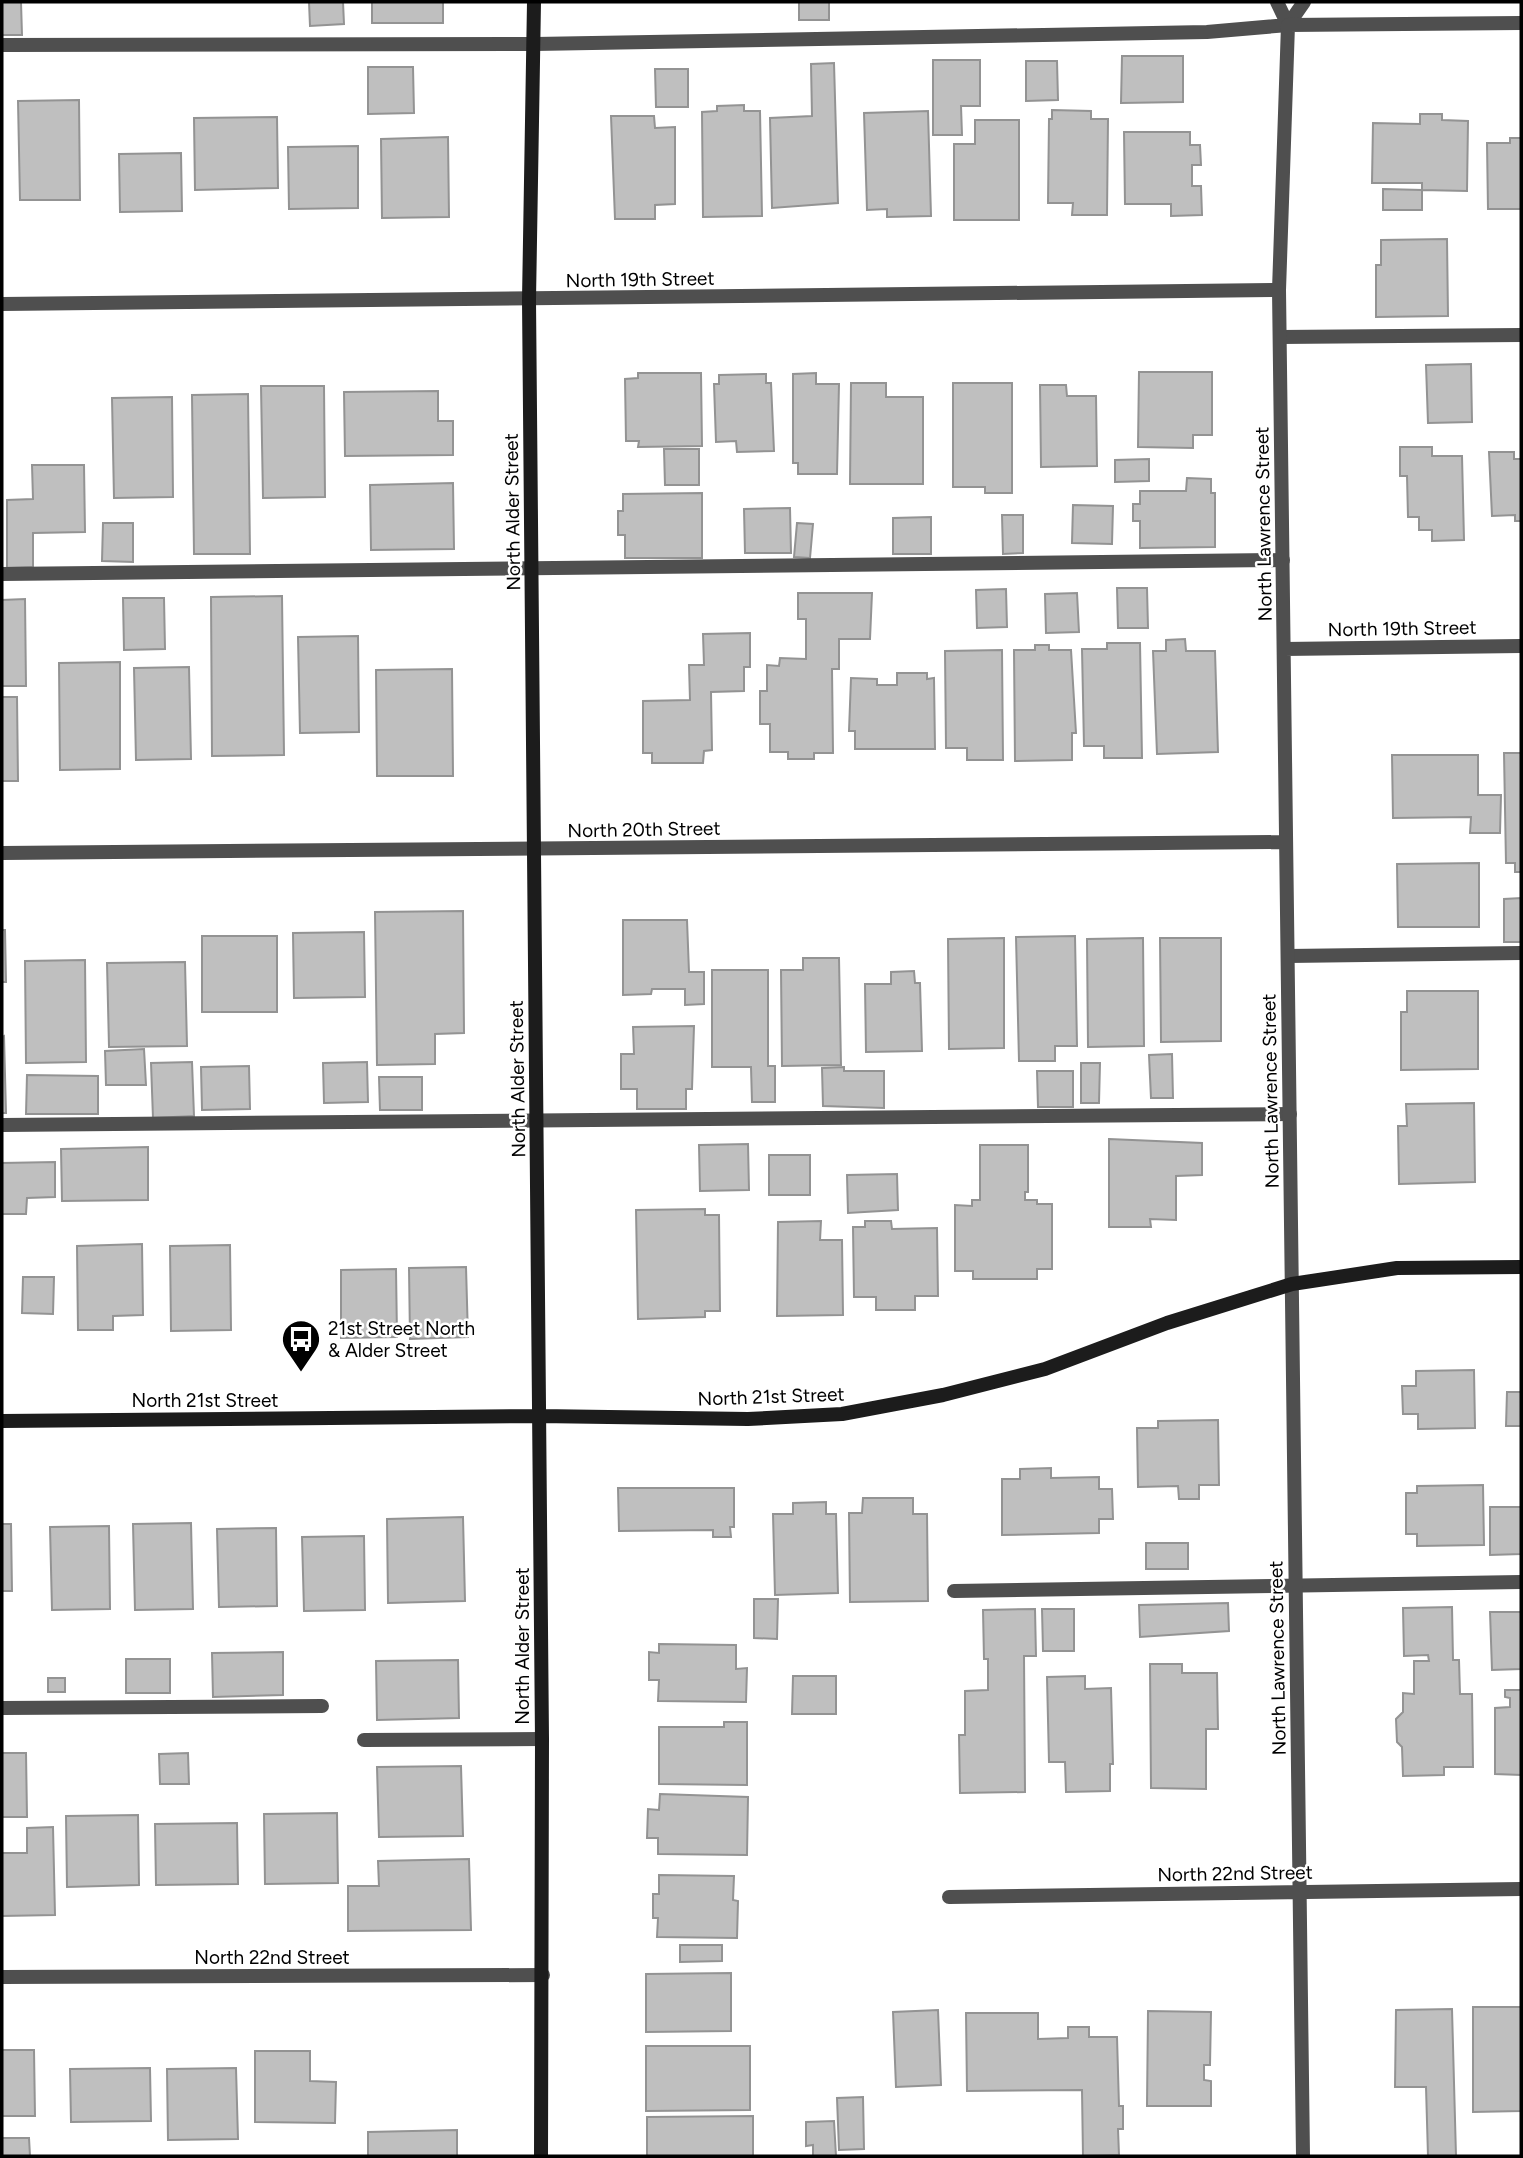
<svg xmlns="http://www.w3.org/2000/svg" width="1523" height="2158" viewBox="0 0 1523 2158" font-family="Figtree,sans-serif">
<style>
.building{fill:#bfbfbf;stroke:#939393;stroke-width:2}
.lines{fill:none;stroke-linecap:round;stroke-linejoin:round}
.lane{stroke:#4f4f4f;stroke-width:14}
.street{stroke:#4f4f4f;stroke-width:14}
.secondary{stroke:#1c1c1c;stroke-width:14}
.labels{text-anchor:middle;stroke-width:5;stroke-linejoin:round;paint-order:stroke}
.street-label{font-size:19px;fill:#000;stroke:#fff}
.poi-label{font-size:19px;fill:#000;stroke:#fff;text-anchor:start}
</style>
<rect width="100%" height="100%" fill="#fff"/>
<!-- building -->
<path class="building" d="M2,2h19l1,33h-20z
M309,2h34l1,22 -34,2z
M372,2h71v21h-71z
M799,2h30v18h-30z
M1122,56h61v46l-62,1z
M933,60h47v46h-19l1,29h-29z
M1026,61h31l1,39 -32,1z
M834,63l4,140 -66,5 -2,-90 42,-2 -1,-52z
M368,67h45l1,46 -46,1z
M655,69h33v38h-32z
M79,100l1,100h-60l-2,-99z
M744,105v6h16l2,105 -59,1 -1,-105 15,-1v-5z
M1052,110l39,1v8h17l-1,96h-35l1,-12h-25l1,-84h3z
M928,111l3,105 -44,1v-8l-20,1 -3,-97z
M1420,114h22v6l26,1 -1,70 -45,-1v-7h-50l1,-60 47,1z
M611,116h43l1,12 20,-1v77l-20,1v14h-40z
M277,117l1,71 -83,2 -1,-72z
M975,120h44v100h-65v-76h21z
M1124,132h66v13h10l1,20h-9v21h9l1,29 -31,1v-12h-46z
M448,137l1,80 -67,1 -1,-79z
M1510,138h11v71h-33l-1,-66h23z
M358,146v62l-69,1 -1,-62z
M181,153l1,58 -62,1 -1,-58z
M1383,189l39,1v20h-39z
M1447,239l1,77 -72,1v-52h5v-25z
M1471,364l1,58 -44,1 -2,-58z
M1139,372h73v63h-19v13l-55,-1z
M638,373h63l1,73 -64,1 1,-6h-13l-1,-62 13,-1z
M816,373v11h23l-2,90h-39v-11h-5v-89z
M766,374v9h5l3,68 -37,1 -1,-11 -20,1 -2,-58h5v-9z
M851,383h35v14h37v87h-73z
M953,383h59v110h-27v-6h-32z
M1040,385h26l1,11h29l1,70 -56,1z
M261,386h63l1,111 -62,1z
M438,391v30h15v34l-108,1 -1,-64z
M248,394l2,160h-56l-2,-159z
M172,397l1,100 -59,1 -2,-100z
M1400,447h32v9h30l2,84 -32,1v-11h-13v-13h-11l-1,-41h-7z
M664,449h35v36h-34z
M1489,452h25v7h7v62h-6v-6l-23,1z
M1149,459v22l-34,1v-22z
M32,465h52l1,67 -52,1v34l-26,1v-68l26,-1z
M1187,478l24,1v14h4v54l-75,1v-27h-7v-17h7v-13h46z
M453,483l1,66 -83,1 -1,-65z
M702,493v65h-77v-23h-7v-24h5v-17z
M1073,505l40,1 -1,38 -40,-1z
M790,508l1,45h-46l-1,-44z
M1002,515h21v38l-20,1z
M931,517v37h-38v-36z
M103,523h30v39l-31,-1z
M797,523l16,1 -3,34 -16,-1z
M1117,588h30l1,40h-30z
M1006,589l1,38 -30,1 -1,-38z
M798,593h74l-2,46h-31v30h-7l1,84h-19v6h-26v-7h-18v-28h-10v-33h7v-26l12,1 1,-8 26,1v-40h-8z
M1077,593l2,39 -33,1 -1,-39z
M282,596l2,159 -72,1 -1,-159z
M123,598h41l1,51 -41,1z
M25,599l1,87h-24v-86z
M750,633v34h-6v24l-33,1 1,58 -8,1 -1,12h-51v-10h-9v-52l47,-1 -1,-35h15l-1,-31z
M358,636l1,96 -59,1 -2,-96z
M1185,639l1,12h29l3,101 -61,2 -4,-103h13v-11z
M1107,643h33l2,115h-38v-12h-20l-2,-97h25z
M1035,645h14v5h22l5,83h-4v27l-57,1 -1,-111h21z
M1002,650l1,110h-36v-12h-21l-1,-97z
M120,662v107l-60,1 -1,-107z
M189,667l2,92 -55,1 -2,-92z
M452,669l1,107h-76l-1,-106z
M897,673h30v6l7,-1 1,71h-80v-18h-6l2,-53 26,1v6h20z
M2,697h15l1,84h-16z
M1504,753h17v119h-6v-9h-9z
M1392,755h86v40h23l-1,38h-30l1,-16 -78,1z
M1479,863v64h-81l-1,-63z
M1521,898v44h-17v-43z
M463,911l1,122 -29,1v30l-58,1 -2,-153z
M623,920h64l2,52h15v32l-19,1v-16h-33l-1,5 -28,1z
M2,930h3l1,52h-4z
M364,932l1,65 -71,1 -1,-65z
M202,936h75v76h-75z
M1075,936l2,110h-22v15h-36l-3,-124z
M1004,938v110l-55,1 -1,-110z
M1143,938l1,108 -56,1 -1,-108z
M1160,938h61v103l-60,1z
M803,958h36l2,107 -59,1 -1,-96h22z
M85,960l1,102 -60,1 -1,-102z
M185,962l2,84 -78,1 -2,-84z
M712,970h56v96h7v36h-23l-1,-35h-39z
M914,971l1,12h5l2,68 -56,1 -1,-68h26v-12z
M1407,991h71v78l-77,1v-58h6z
M694,1026l-2,63h-6v20h-49v-20h-16v-35h13l-1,-27z
M4,1036l2,77h-4v-76z
M144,1049l2,36h-40l-1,-34z
M1172,1054l1,44h-22l-2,-43z
M192,1062l2,54 -41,2 -2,-55z
M367,1062l1,40 -44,1 -1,-40z
M1081,1063h19l-1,40h-18z
M249,1066l1,43 -48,1 -1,-43z
M844,1067v4h40v37l-61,-2 -1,-38z
M1037,1071h36v36h-35z
M27,1075l71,1v38h-72z
M379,1077h43v33h-42z
M1474,1103l1,79 -76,2 -1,-58h9l-1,-22z
M1109,1139l93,4v32l-26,1v44l-26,-1 1,8h-42z
M748,1144l1,46 -49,1 -1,-46z
M980,1145h48v47h-3v8h12v4h15v65h-15v10h-64v-8h-18v-66l17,1v-6h8z
M148,1147v53l-86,1 -1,-52z
M769,1155h41v40h-41z
M55,1162v35l-28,1 -1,16h-24v-51z
M897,1174l1,36 -50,3 -1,-38z
M705,1209v6h14l1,96h-15v6l-67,2 -2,-109z
M821,1221l-1,19h22l1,75 -66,1 1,-94z
M865,1221h26l1,8 45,-1 1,68h-23v14h-39v-13h-22l-1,-70h12z
M142,1244l1,71 -30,1v14h-35l-1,-84z
M230,1245l1,85 -60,1 -1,-85z
M466,1267l2,70 -58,2 -1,-71z
M396,1269l1,68 -56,1v-68z
M23,1277h31l-1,37 -31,-1z
M1474,1370l1,58 -57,1v-15h-15l-1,-28h14v-15z
M1507,1392h14v34h-15z
M1218,1420l1,65h-20v14h-20l-1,-13 -40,1 -1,-59h21v-7z
M1051,1468v10l48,-1v12h13l1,30h-14v14l-97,2v-56h18v-10z
M1483,1485l1,60 -67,1v-12h-11v-41h11v-7z
M618,1488h116v39h-4l1,10h-18v-7l-94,1z
M863,1498h50v16h14l1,87 -78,1 -1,-89h13z
M826,1502v12h10l2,79 -63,2 -2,-81h20v-11z
M1490,1507h31v47l-31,1z
M463,1517l2,84 -77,2 -1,-84z
M191,1523l2,86 -58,1 -2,-86z
M2,1524h9l1,67h-10z
M109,1526l1,83 -58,1 -2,-83z
M276,1528l1,78 -58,1 -2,-78z
M364,1536l1,74 -61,1 -2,-74z
M1146,1543h42v26h-42z
M754,1599h24l-1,40 -23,-1z
M1228,1603l1,28 -89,6 -1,-32z
M1452,1607l1,53h6l1,34h12l1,73h-29v8l-41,1 -1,-29 -5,-5 -1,-23 7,-7v-19l11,1v-33h15l-1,-6 -24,1 -1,-48z
M1035,1609l1,47h-12l1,136 -65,1 -1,-58h6v-44l23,-1v-31h-4l-1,-49z
M1042,1609h32v42h-31z
M1490,1612h31v57l-29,1z
M659,1644l77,1v24l11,-1 -1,34 -88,-1 1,-21h-10v-28l10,1z
M283,1652v43l-70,2 -1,-44z
M126,1659h44v34h-44z
M458,1660l1,58 -82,2 -1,-59z
M1150,1664h32v9h35l1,56h-12v60l-55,-1z
M793,1676h43v38h-44z
M1085,1676v13l26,-1 2,76h-3v27l-44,1 -1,-30h-16l-2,-85z
M48,1678h17v14h-17z
M1505,1690h16v85l-26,-1v-66l15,-1v-9l-5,-1z
M724,1722h23v63l-88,-1v-57h65z
M2,1753h24l1,64h-25z
M188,1753l1,31h-29l-1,-30z
M461,1766l2,70 -84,1 -2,-70z
M660,1794l88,3 -1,58 -89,-1v-16h-11l1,-29 11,1z
M337,1813l1,70 -73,1 -1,-70z
M138,1815l1,70 -72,2 -1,-71z
M237,1823l1,61 -82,1 -1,-61z
M53,1827l2,88 -53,1v-63h25v-25z
M469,1859l2,71 -123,1v-45h31l-1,-25z
M659,1875l75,1 -1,24 5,1 -1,37 -80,-1 1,-19h-5v-24h6z
M680,1945h42v16l-42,1z
M731,1973v58l-85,1v-58z
M1473,2007h48v104l-48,1z
M1452,2009l4,147h-28l-2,-69h-31l1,-77z
M938,2010l3,75 -45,2 -3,-75z
M1148,2011l63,1 -1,53h-6v15l7,1v25h-64z
M966,2013h72v26l30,-1v-11h21v10h28l2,69h4v23h-5l1,26 -36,1 -1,-66 -115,1z
M646,2046h104v64l-104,1z
M2,2050h32l1,66h-33z
M255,2051h55v30l26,1 -1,41 -80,-1z
M150,2068l1,53 -80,1 -1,-53z
M236,2068l2,71 -70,1 -1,-71z
M863,2097l1,52 -25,1 -2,-52z
M753,2116v40h-106v-39z
M834,2121l2,35h-23v-11l-7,1v-24z
M457,2130v26h-89v-24z
M2,2138h27l1,18h-28z"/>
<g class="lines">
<!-- lane -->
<path class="lane" d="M1277,2l11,23
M2,45l533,-1 672,-12 81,-7 16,-23
M1280,337l241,-2
M2,574l1281,-14
M1288,956l233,-3
M2,1125l1288,-11
M954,1591l567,-9
M2,1708l320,-2
M364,1740l178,-1"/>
<!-- street -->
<path class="street" d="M2,304l1277,-14
M1284,649l237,-3
M2,853l1284,-11
M949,1897l572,-8
M2,1977l541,-2
M1303,2156l-24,-1866 9,-265 233,-2"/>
<!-- secondary -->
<path class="secondary" d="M534,2l-5,298 13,1439 -1,417
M2,1421l537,-5 209,3 94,-5 101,-19 102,-26 122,-46 125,-39 105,-16 124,-1"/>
</g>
<!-- icons -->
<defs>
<g id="bus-pin" transform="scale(2.0125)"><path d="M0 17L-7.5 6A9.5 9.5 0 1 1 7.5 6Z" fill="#000" stroke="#fff"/><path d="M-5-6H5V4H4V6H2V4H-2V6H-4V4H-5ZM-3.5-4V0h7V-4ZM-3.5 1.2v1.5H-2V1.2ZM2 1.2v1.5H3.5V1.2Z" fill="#fff"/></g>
</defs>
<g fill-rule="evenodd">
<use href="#bus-pin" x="301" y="1339"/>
</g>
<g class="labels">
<!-- street labels -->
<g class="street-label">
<text transform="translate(640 279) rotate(-1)" y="7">North 19th Street</text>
<text transform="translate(512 512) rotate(-91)" y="7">North Alder Street</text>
<text transform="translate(1263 524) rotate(-91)" y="7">North Lawrence Street</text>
<text transform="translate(1402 628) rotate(-1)" y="7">North 19th Street</text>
<text transform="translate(644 829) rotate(-1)" y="7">North 20th Street</text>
<text transform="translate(517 1079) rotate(-91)" y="7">North Alder Street</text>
<text transform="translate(1270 1091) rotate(-91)" y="7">North Lawrence Street</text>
<text transform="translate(771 1396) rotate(-2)" y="7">North 21st Street</text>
<text x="205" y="1407">North 21st Street</text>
<text transform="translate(522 1646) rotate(-90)" y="7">North Alder Street</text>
<text transform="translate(1277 1658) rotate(-91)" y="7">North Lawrence Street</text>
<text transform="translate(1235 1873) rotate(-1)" y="7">North 22nd Street</text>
<text x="272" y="1964">North 22nd Street</text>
</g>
<!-- poi labels -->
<g class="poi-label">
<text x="328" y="1335">21st Street North<tspan x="328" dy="22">&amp; Alder Street</tspan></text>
</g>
</g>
<!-- border -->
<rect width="1523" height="2158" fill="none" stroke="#000000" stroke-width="7"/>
</svg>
